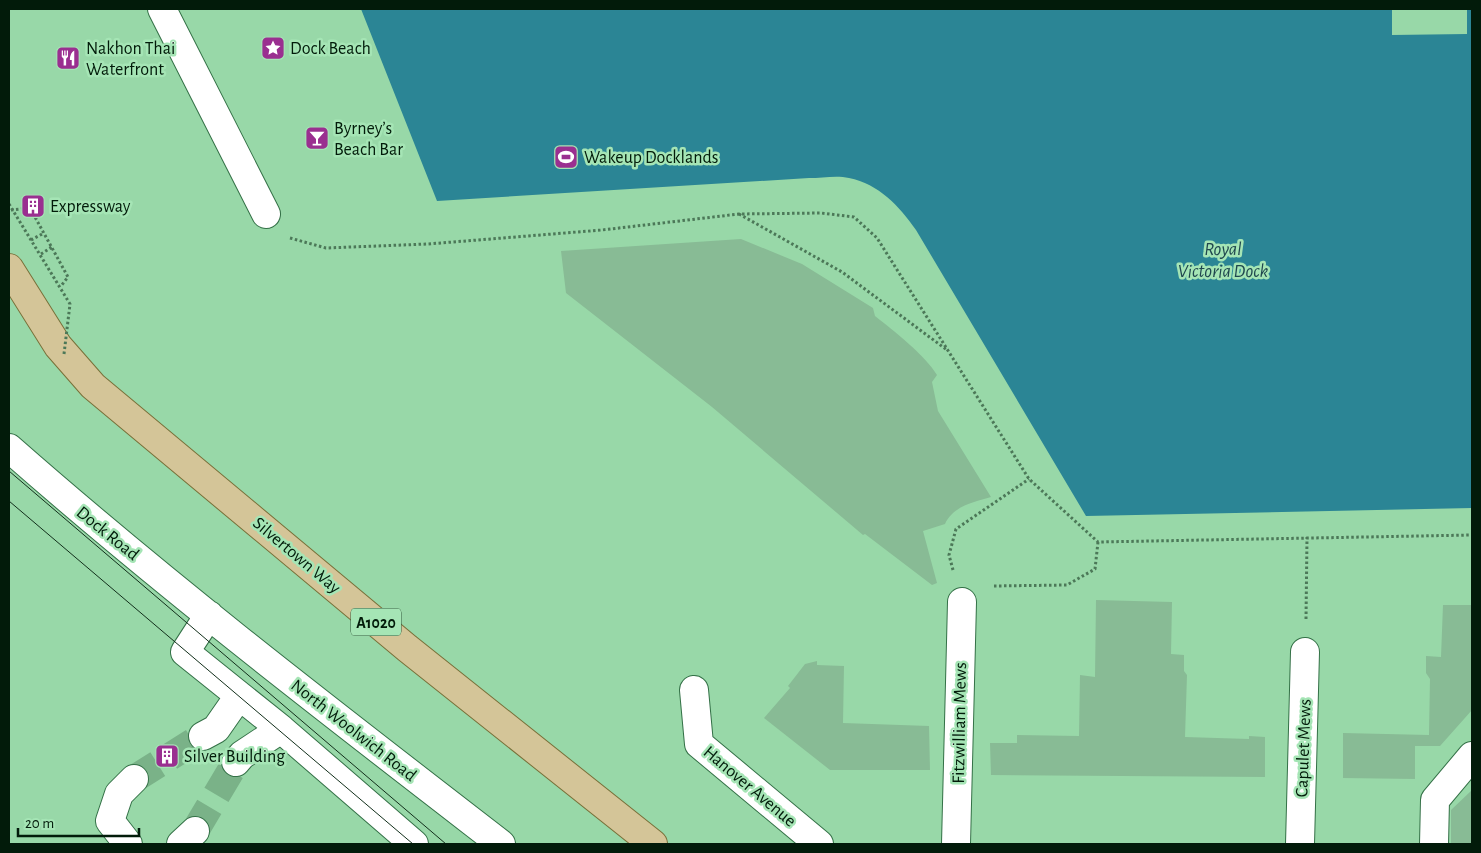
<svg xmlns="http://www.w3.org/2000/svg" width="1481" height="853" viewBox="0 0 1481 853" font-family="'Alegreya Sans',sans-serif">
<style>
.green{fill:#88bb95}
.water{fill:#2b8595}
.pier{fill:#98d8a8}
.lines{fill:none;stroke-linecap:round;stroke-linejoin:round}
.minor-tunnel{stroke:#7ab288;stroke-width:28;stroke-dasharray:28 14;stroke-linecap:butt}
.minor-casing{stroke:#347147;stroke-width:30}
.major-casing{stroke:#787039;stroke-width:30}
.path{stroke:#4c7858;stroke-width:3;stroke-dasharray:2.5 2.5;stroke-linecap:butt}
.minor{stroke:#fff;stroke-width:28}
.major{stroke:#d4c598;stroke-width:28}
.tram{stroke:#122f1b;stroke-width:1}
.path-bridge{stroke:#4c7858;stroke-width:3;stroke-dasharray:2.5 2.5;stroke-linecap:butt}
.labels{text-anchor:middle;stroke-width:5;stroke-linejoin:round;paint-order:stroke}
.shield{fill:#a5e5b5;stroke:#33583d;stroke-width:1}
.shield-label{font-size:16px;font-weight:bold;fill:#021b0a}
.poi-label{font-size:18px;fill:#021b0a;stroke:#a5e5b5;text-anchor:start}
.street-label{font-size:18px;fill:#021b0a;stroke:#a5e5b5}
.water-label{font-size:19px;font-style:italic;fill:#1f464e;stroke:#a5e5b5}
</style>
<rect width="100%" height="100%" fill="#98d8a8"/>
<!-- green -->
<path class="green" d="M741,239l61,25 71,44 2,8c19,15 50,39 62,59l-5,7 6,29 53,86c-17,5 -38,9 -46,27l-22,7 14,52 -5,2 -67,-51 -2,1 -151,-128 -146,-114 -5,-42z
M1096,600l76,2 -1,52 13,1v16l3,4 -2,62 64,2v-3l16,1v40l-274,-2 -1,-32h27v-8l62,1 1,-61 15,2z
M1443,605h29v105l-32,36h-25v33l-72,-1v-45l86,2 1,-56 -4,-6v-17l15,1z
M817,661v4l27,1 -1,57 86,3 1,44h-100l-66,-52 26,-30 -2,-2 17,-22z
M1472,790v54h-21v-34z"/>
<!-- water -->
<path class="water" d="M361,9h1111v499l-386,8 -170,-286c-17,-24 -37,-46 -67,-52 -12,-3 -27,0 -40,0l-372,23z"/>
<!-- pier -->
<path class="pier" d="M1392,9h75v25l-75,1z"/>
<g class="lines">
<!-- minor-tunnel -->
<path class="minor-tunnel" d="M134,779l69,-43
M195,831l41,-69"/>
<!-- minor casing -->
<g class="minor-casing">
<path id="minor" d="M162,9l104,205
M9,448c158,139 325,267 492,396
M209,615l-24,37 96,77 133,115
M694,690l5,54 120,100
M203,736l13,-7 23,-33
M236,762l6,-7 39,-26
M128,844l-18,-23 9,-27 15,-15
M181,844l14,-13
M956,844l6,-242
M1300,844l5,-192
M1434,844l1,-44 37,-44"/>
</g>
<!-- major casing -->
<g class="major-casing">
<path id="major" d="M9,268l49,78 35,40 314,262 246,196"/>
</g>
<!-- path -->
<path class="path" d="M11,210l19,-2 38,69 -7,9
M739,214l103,58 105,78
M290,238l36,10 102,-4 174,-14 137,-16 82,-1 33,4 23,21 152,241 69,63 374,-7
M31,240l13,-7
M41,254l11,-7
M953,570l-4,-15 7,-26 73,-50
M994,586l73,-1 28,-16 3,-27
M1306,619l1,-82"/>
<!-- minor -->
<use href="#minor" class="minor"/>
<!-- major -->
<use href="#major" class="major"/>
<!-- tram -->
<path class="tram" d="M9,471l437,373
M9,501l404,343"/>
<!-- path-bridge -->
<path class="path-bridge" d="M9,204l61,100 -6,50"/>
</g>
<!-- icons -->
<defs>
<g id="sight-square" transform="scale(1.25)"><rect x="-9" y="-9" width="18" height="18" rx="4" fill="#9a2f90" stroke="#a5e5b5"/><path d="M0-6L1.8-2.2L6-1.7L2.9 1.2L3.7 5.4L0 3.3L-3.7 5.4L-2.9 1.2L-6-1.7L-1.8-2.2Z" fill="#fff"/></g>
<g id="restaurant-square" transform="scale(1.25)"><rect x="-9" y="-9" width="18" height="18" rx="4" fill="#9a2f90" stroke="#a5e5b5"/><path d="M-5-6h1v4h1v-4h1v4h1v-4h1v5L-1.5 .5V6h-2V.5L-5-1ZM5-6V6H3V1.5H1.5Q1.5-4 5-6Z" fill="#fff"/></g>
<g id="bar-square" transform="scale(1.25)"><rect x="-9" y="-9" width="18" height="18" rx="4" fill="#9a2f90" stroke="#a5e5b5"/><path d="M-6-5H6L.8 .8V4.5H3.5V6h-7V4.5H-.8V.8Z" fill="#fff"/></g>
<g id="stadium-square" transform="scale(1.25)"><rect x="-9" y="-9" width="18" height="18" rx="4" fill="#9a2f90" stroke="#a5e5b5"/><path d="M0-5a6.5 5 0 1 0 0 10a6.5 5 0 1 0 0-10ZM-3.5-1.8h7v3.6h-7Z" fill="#fff"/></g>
<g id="building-square" transform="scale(1.25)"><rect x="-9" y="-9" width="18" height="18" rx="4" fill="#9a2f90" stroke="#a5e5b5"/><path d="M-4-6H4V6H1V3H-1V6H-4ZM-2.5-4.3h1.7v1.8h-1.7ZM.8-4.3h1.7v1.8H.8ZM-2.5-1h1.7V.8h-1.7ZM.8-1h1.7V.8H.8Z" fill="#fff"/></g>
</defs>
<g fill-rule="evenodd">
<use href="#sight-square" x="273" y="48"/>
<use href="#restaurant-square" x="68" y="58"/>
<use href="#bar-square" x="317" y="138"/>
<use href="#stadium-square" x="566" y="157"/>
<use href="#building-square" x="33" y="206"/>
<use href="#building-square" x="167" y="756"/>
</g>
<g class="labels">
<!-- shield labels -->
<rect class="shield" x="351" y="608.5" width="50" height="27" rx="4"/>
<g class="shield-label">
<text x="376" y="628">A1020</text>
</g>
<!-- poi labels -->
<g class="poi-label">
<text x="86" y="54">Nakhon Thai<tspan x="86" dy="21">Waterfront</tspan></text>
<text x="290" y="54">Dock Beach</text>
<text x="334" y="134">Byrney’s<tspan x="334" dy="21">Beach Bar</tspan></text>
<text x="584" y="163">Wakeup Docklands</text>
<text x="50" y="212">Expressway</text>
<text x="184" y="762">Silver Building</text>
</g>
<!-- street labels -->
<g class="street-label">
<text transform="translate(108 533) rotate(39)" y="6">Dock Road</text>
<text transform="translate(297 555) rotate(40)" y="6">Silvertown Way</text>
<text transform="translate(959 723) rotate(-89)" y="6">Fitzwilliam Mews</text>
<text transform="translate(354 730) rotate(38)" y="6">North Woolwich Road</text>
<text transform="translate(1303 748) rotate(-88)" y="6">Capulet Mews</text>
<text transform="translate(750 786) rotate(40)" y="6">Hanover Avenue</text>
</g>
<!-- water labels -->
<g class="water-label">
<text x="1223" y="255">Royal<tspan x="1223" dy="22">Victoria Dock</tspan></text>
</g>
</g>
<!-- border -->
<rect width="1481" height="853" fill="none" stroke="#021b0a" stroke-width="20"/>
<!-- scale -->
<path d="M18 828v8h121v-8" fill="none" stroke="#021b0a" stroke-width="2.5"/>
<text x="25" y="828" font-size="15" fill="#021b0a" stroke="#a5e5b5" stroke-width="4" paint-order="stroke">20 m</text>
</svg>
